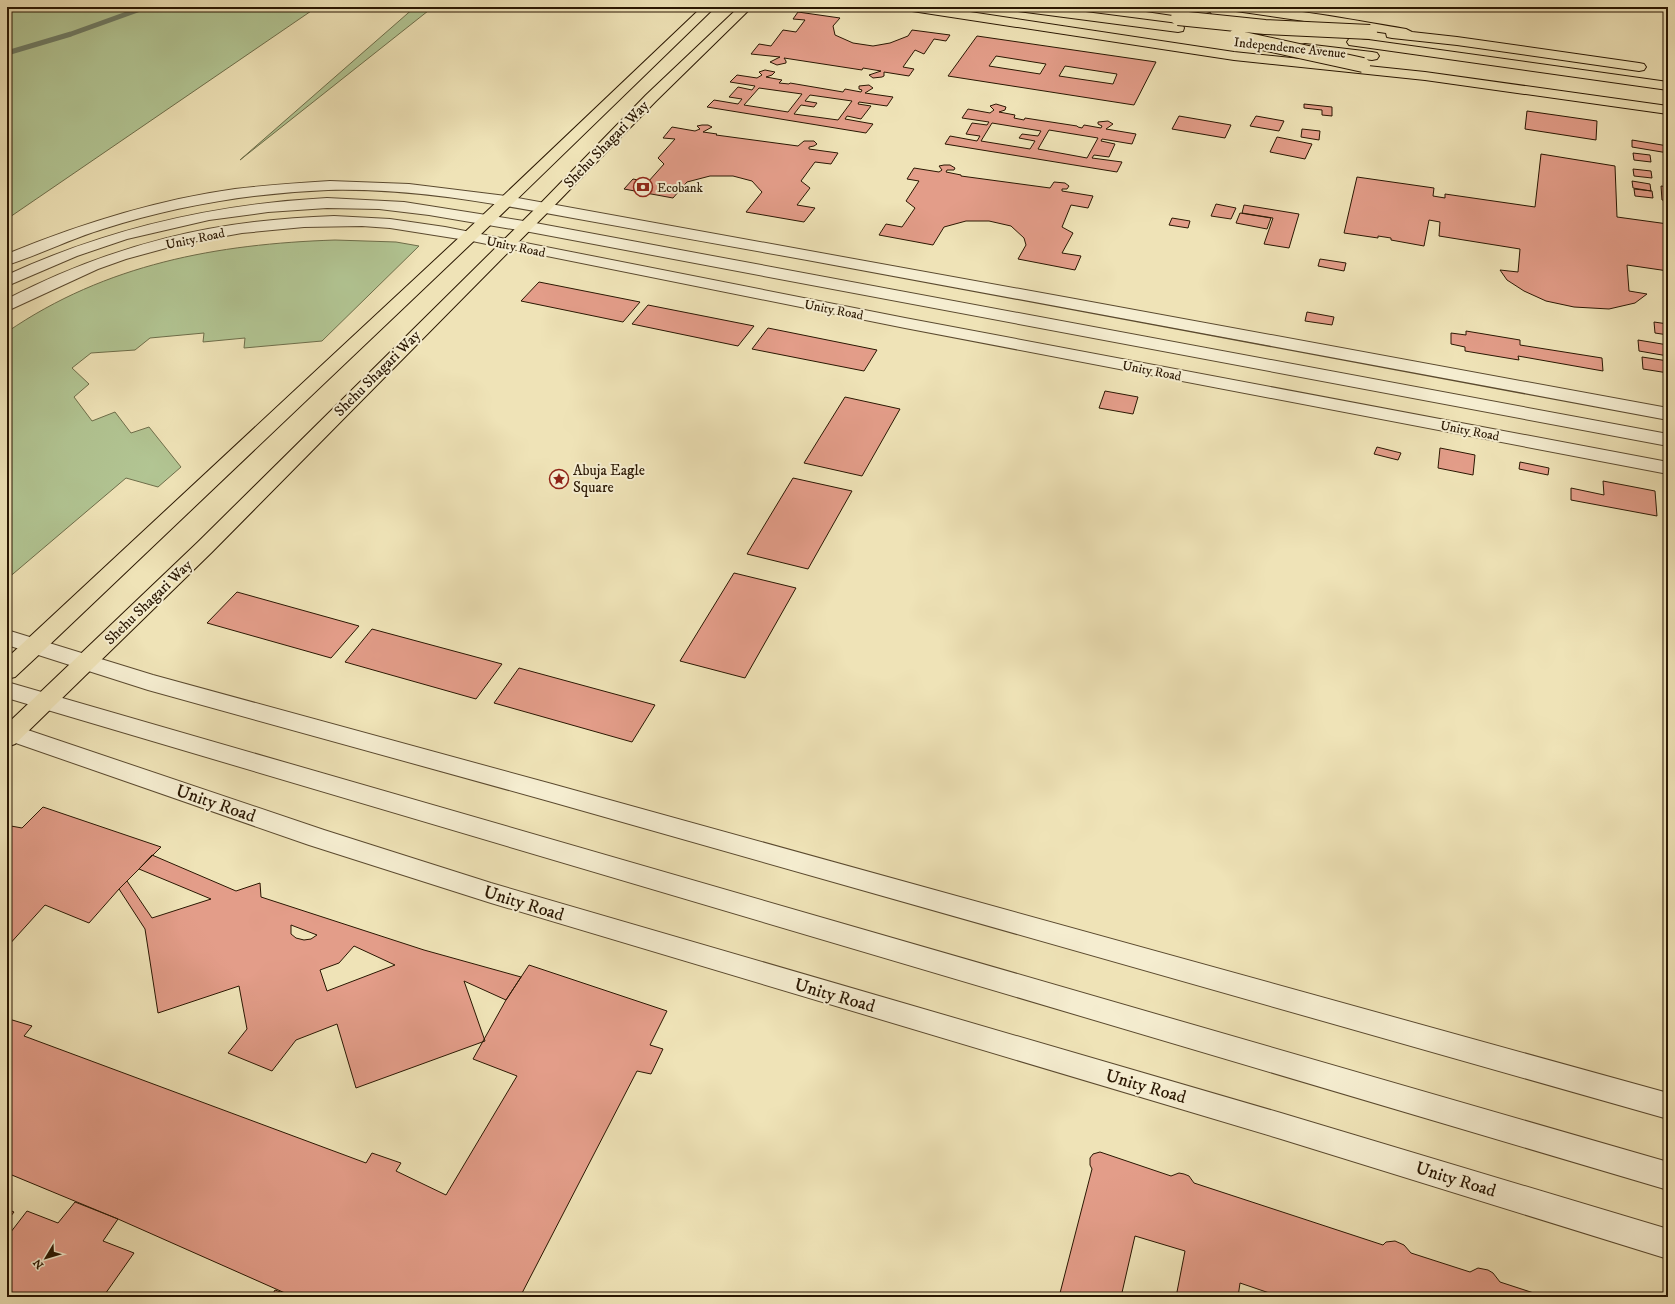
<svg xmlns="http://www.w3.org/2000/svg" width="1675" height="1304" viewBox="0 0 1675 1304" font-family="'IM FELL DW Pica',serif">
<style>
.green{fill:#b2c593;stroke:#6e6e4a}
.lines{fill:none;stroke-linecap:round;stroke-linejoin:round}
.stream{stroke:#6e7c66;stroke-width:5}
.building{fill:#e39d89;stroke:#2a1702;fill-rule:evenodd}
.minor-casing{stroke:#5b4a2f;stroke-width:2}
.major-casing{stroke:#2a1702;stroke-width:2}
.minor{fill:#f5edd0;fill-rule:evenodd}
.major{fill:#efe3b7;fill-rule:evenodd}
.major-bridge-casing{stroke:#2a1702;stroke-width:16;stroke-linecap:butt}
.major-bridge{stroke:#efe3b7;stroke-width:14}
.labels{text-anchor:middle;stroke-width:4;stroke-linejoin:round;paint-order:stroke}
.far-street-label{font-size:13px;fill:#2a1702;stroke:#f5edd0}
.far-poi-label{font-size:13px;fill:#2a1702;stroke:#f5edd0;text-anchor:start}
.street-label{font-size:15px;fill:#2a1702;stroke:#f5edd0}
.poi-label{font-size:15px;fill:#2a1702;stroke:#f5edd0;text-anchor:start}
.near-street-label{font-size:18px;fill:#2a1702;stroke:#f5edd0}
</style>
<rect width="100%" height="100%" fill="#efe3b7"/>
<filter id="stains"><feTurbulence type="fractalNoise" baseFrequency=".005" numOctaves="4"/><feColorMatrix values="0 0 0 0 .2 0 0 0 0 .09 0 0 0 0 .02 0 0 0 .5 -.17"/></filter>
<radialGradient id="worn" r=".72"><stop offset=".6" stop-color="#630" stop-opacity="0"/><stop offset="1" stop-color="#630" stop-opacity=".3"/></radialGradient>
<!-- green -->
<path class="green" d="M7,7h310l-310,212z
M415,7h18l-193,153z
M335,240l61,2 23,4 -97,95 -78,7 1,-10 -42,4 1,-9 -54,5 -15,12 -44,3 -19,15 17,16 -15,13 18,24 23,-9 16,21 18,-6 32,40 -23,20 -32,-9 -119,101v-247c99,-68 210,-88 328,-92z"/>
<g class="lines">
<!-- stream -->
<path class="stream" d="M7,53l64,-19 75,-27"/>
</g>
<!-- building -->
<path class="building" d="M798,12l42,6 -7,8 2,9 18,8 20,3 17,-3 18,-7 4,-6 38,5 -4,6 -12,-2 -10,15 -9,-4 -12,17 11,2 -5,7 -25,-4v4l-2,1 -9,1 -4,-3 12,-4 -18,-3 -1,2 -78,-12 2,3v2l-9,2 -7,-3 10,-5 -29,-3 8,-10 12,2 12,-16 13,2 9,-12 -12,-1z
M977,36l179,26 -22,43 -186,-29zM996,56l50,8 -6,10 -51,-8zM1065,66l52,8 -4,10 -54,-8z
M765,70l10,2 -3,3 -6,2 16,3 -3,3 10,1 1,-1 53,9 2,-3 16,3 1,-2 -3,-1v-3l10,-1 4,3 -8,5 28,4 -6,9 -28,-4 -1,2 13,2 -10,13 -14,-3 -2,3 28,5 -7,9 -159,-26 7,-7 24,4 4,-5 -13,-2 9,-10 14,3 3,-4 -25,-4 7,-7 20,3 5,-3 -3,-3zM759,88l43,6 -14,18 -44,-7zM810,95l42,6 -14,19 -44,-6 7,-9 13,2 3,-4 -12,-2z
M996,104l10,3 -1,3 -6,2 16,3 -1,3 10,2 1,-2 52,8 1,1 4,1 2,-3 17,3 1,-2 -4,-2v-2l10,-1 5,3 -7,5 30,5 -4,10 -30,-5 -1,2 14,3 -6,13 -15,-2 -2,3 30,4 -5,10 -172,-28 5,-8 27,5 3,-5 -14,-2 6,-11 15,2 2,-3 -27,-4 6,-9 22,4 4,-3 -4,-4zM992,123l49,8 -3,5 -16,-2 -3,4 16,3 -5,8 -49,-8zM1049,130l49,8 -11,20 -49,-9z
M1304,104l28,3v9l-10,-1v-5l-18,-2z
M1527,111l70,10 -1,19 -71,-11z
M1179,116l52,9 -6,13 -53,-9z
M1256,116l28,5 -5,10 -29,-5z
M702,125h6l4,2 -9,5 14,2 -1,1 82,11 6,-5h10l3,3 -3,2 -5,1v2l29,4 -7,11 -16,-2 -14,19 9,7 -13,17 18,3 -11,14 -58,-10 16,-20 -10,-11 -19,-5h-23l-23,6 -14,16 -49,-9 9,-10 15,3 16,-18 -6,-6 17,-19 -12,-1 9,-11 23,4 5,-2 -3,-3z
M1302,129l18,2 -1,9 -18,-3z
M1277,137l35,7 -7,15 -35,-7z
M1632,140l36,6v7l-36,-6z
M1633,153l17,2 1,7 -17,-2z
M1541,154l74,12 2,51 51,7v47l-41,-6 2,26 18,3 -12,9 -26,6 -35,-2 -28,-6 -22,-10 -17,-11 -7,-10 18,2 2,-23 -81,-13 1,-14 -11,-2 -5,26 -33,-6v-2l-13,-2v2l-34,-5 13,-56 77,11 -1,8 12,2v-4l90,13z
M944,165h6l5,3 -1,2h-7l-1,2 15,3v1l89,12 4,-6 11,1 4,3 -2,3h-5v2l31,5 -5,12 -17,-3 -9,22 11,6 -11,20 19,3 -6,14 -57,-11 8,-14 -2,-7 -13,-12 -22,-5h-23l-22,6 -11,18 -54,-10 7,-11 16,3 13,-19 -9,-7 13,-20 -12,-2 7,-11 25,4 3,-2 -3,-4z
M1633,169l18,2 1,7 -18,-2z
M1664,171l4,1v10l-4,-1z
M1632,181l18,3 1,7 -18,-3z
M1661,186l7,1v14l-6,-1z
M1634,189l18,2 1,7 -18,-2z
M1216,204l20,4 -5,11 -20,-3z
M1244,205l55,9 -10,34 -25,-4 9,-26 -31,-5z
M1240,213l31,5 -4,11 -31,-6z
M1172,218l18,3 -2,7 -19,-3z
M1320,259l26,4 -2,8 -26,-5z
M539,282l101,20 -17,20 -102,-21z
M648,305l106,21 -16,20 -106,-22z
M1307,312l27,5 -2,8 -27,-4z
M1654,322l14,2v11l-13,-2z
M768,328l109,22 -13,21 -112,-22z
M1466,331l54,9v5l82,13 1,13 -85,-15 1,4 -54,-9v-4l-14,-3v-11l15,2z
M1638,340l30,5v11l-29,-5z
M1642,357l26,4v12l-25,-4z
M1105,391l33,6 -5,17 -34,-6z
M845,397l55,12 -38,67 -58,-13z
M1377,447l24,6 -3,7 -24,-6z
M1440,448l35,7 -2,20 -35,-7z
M1520,462l29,6 -1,7 -29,-6z
M793,478l59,13 -44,78 -61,-15z
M1603,481l52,10 2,25 -86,-16v-12l33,7z
M734,573l62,15 -51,90 -65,-17z
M237,592l122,34 -28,32 -124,-35z
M372,629l130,35 -26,35 -131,-37z
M519,668l136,37 -23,37 -138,-39z
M43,807l118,40 -42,42 -30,34 -44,-18 -38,42v-116l4,-5 11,2z
M152,855l84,36 24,-8 1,14 163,53 97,27 -15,23 -42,-19 21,60 -129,47 -19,-64 -41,16 -24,31 -44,-18 19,-24 -8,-43 -81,27 -13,-84 -26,-40 8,-8 25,37 59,-19 -72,-30zM291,925l26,10 -6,4 -7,1 -8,-2 -5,-4zM354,946l41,19 -68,26 -7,-21 19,-7z
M529,965l138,46 -17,34 13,4 -12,25 -14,-3 -117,226h-226l-176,-78 -111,-46v-152l2,-2 23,7 -8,10 342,127 6,-10 29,10 -5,8 50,24 71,-119 -44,-17 33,-59z
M1100,1152l71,24 8,-3 5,1 5,2 5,7 189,62 3,-3 9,-1 9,4 7,8 59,19 8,-4 10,2 5,3 7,9 46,15h-265l-41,-14 -2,14h-62l9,-46 -50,-15 -14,61h-62l33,-128 -2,-4v-7l3,-4z
M75,1202l43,17 -15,22 31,12 -31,44h-96v-60l20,-26 31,12z
M7,1209l7,3 -7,9z
M275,1290l19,7h-23z"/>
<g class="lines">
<!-- minor casing -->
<g class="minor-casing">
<path id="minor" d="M330,181l79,3 97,12 569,103 593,109v12c-287,-54 -574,-107 -861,-160 -78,-14 -156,-28 -234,-42 -81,-15 -162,-30 -245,-28 -76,3 -153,16 -225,39 -33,10 -64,26 -96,36v-11c73,-30 149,-54 228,-65 32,-4 63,-6 95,-8z
M327,198l77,4 126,20 1138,212v12l-1138,-214 -101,-17 -50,-6 -52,-1 -59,4 -59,8 -82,19 -50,17 -70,30v-11c102,-47 208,-71 320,-77z
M334,216l56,3 55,8 460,91 763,144v12l-763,-146 -433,-87 -82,-13 -28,-2 -58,1 -62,6 -61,11 -55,15 -28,10 -91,42v-12c107,-55 206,-79 327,-83z
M7,630l146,45 399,109 1116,309v26l-1116,-317 -404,-112 -141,-45z
M7,682l1661,480v28l-1661,-492z
M7,723l317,107 167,53 790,230 387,116v30l-387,-120 -790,-236 -182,-58 -302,-105z"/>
</g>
<!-- major casing -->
<g class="major-casing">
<path id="major" d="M702,7h13l-239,232 -432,411 -29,27 -8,2v-21l457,-425z
M739,7h13l-96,94 -107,110 -337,341 -197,192 -8,3v-23l191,-182 341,-337 107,-110z
M906,7h31l297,45 191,20 243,34v8l-243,-34 -191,-20 -322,-49 -4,-1z
M1012,7h35l131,17 5,1 1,3 -1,3 -5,1 -160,-21 -4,-1z
M1140,7h31l35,5 4,1 2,3 -2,3 -4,1 -60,-9 -4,-1z
M1230,7c59,0 118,12 176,22l6,3 45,5 182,26 5,1 2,3 -2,3 -5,1 -182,-26 -65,-7 -5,-1 -1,-4 -150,-22 -4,-1z
M1354,38l314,44v8l-319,-45 -2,-3 2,-3z
M1305,44l67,8 5,1 2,3 -2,3 -5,1 -72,-9 -2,-3 2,-3z"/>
</g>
<!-- minor -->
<use href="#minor" class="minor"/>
<!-- major -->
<use href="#major" class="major"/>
<!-- major-bridge casing -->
<g class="major-bridge-casing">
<path id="major-bridge" d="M1178,18l87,9 105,5
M1235,37l128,28"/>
</g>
<!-- major-bridge -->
<use href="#major-bridge" class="major-bridge"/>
</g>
<!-- icons -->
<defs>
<g id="bank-ring" transform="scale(1)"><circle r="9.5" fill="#f5edd0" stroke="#8f2418" stroke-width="1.5"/><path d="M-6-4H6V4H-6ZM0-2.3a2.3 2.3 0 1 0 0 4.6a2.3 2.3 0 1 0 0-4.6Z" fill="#8f2418"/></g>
<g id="sight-ring" transform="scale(1)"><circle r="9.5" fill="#f5edd0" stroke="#8f2418" stroke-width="1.5"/><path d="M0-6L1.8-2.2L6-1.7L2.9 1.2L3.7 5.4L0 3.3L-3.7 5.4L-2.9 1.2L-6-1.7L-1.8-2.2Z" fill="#8f2418"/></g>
</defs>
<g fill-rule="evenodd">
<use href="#bank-ring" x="643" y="187"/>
<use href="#sight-ring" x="559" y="479"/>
</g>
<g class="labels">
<!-- far-street labels -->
<g class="far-street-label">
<text transform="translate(1290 47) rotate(6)" y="5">Independence Avenue</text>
<text transform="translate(195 238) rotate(-12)" y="5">Unity Road</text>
<text transform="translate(516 246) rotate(12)" y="5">Unity Road</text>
<text transform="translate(834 309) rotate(11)" y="5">Unity Road</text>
<text transform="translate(1152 370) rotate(11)" y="5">Unity Road</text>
<text transform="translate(1470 430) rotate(11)" y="5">Unity Road</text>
</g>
<!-- far-poi labels -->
<g class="far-poi-label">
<text x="657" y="192">Ecobank</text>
</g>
<!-- street labels -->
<g class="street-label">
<text transform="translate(606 144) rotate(-46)" y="5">Shehu Shagari Way</text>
<text transform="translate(377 373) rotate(-45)" y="5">Shehu Shagari Way</text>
<text transform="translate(148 602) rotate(-44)" y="5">Shehu Shagari Way</text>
</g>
<!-- poi labels -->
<g class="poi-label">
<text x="573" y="475">Abuja Eagle<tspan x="573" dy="17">Square</tspan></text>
</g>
<!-- near-street labels -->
<g class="near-street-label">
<text transform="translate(216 803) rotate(19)" y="6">Unity Road</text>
<text transform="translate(524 903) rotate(17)" y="6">Unity Road</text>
<text transform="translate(835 995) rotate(16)" y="6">Unity Road</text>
<text transform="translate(1146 1086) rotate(16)" y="6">Unity Road</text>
<text transform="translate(1456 1179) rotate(17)" y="6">Unity Road</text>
</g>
</g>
<!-- margin -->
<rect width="1675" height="1304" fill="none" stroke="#efe3b7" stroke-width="24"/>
<rect x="8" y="8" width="1659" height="1288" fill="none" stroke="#2a1702" stroke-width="2"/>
<rect x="12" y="12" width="1651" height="1280" fill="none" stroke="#2a1702"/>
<!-- north arrow -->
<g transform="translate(46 1258) rotate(232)" stroke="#f5edd0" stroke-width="3" paint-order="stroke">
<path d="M0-3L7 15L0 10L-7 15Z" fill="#2a1702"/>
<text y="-6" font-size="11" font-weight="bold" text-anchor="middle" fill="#2a1702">N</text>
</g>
<rect width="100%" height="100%" filter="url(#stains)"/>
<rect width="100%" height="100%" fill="url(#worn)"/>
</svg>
